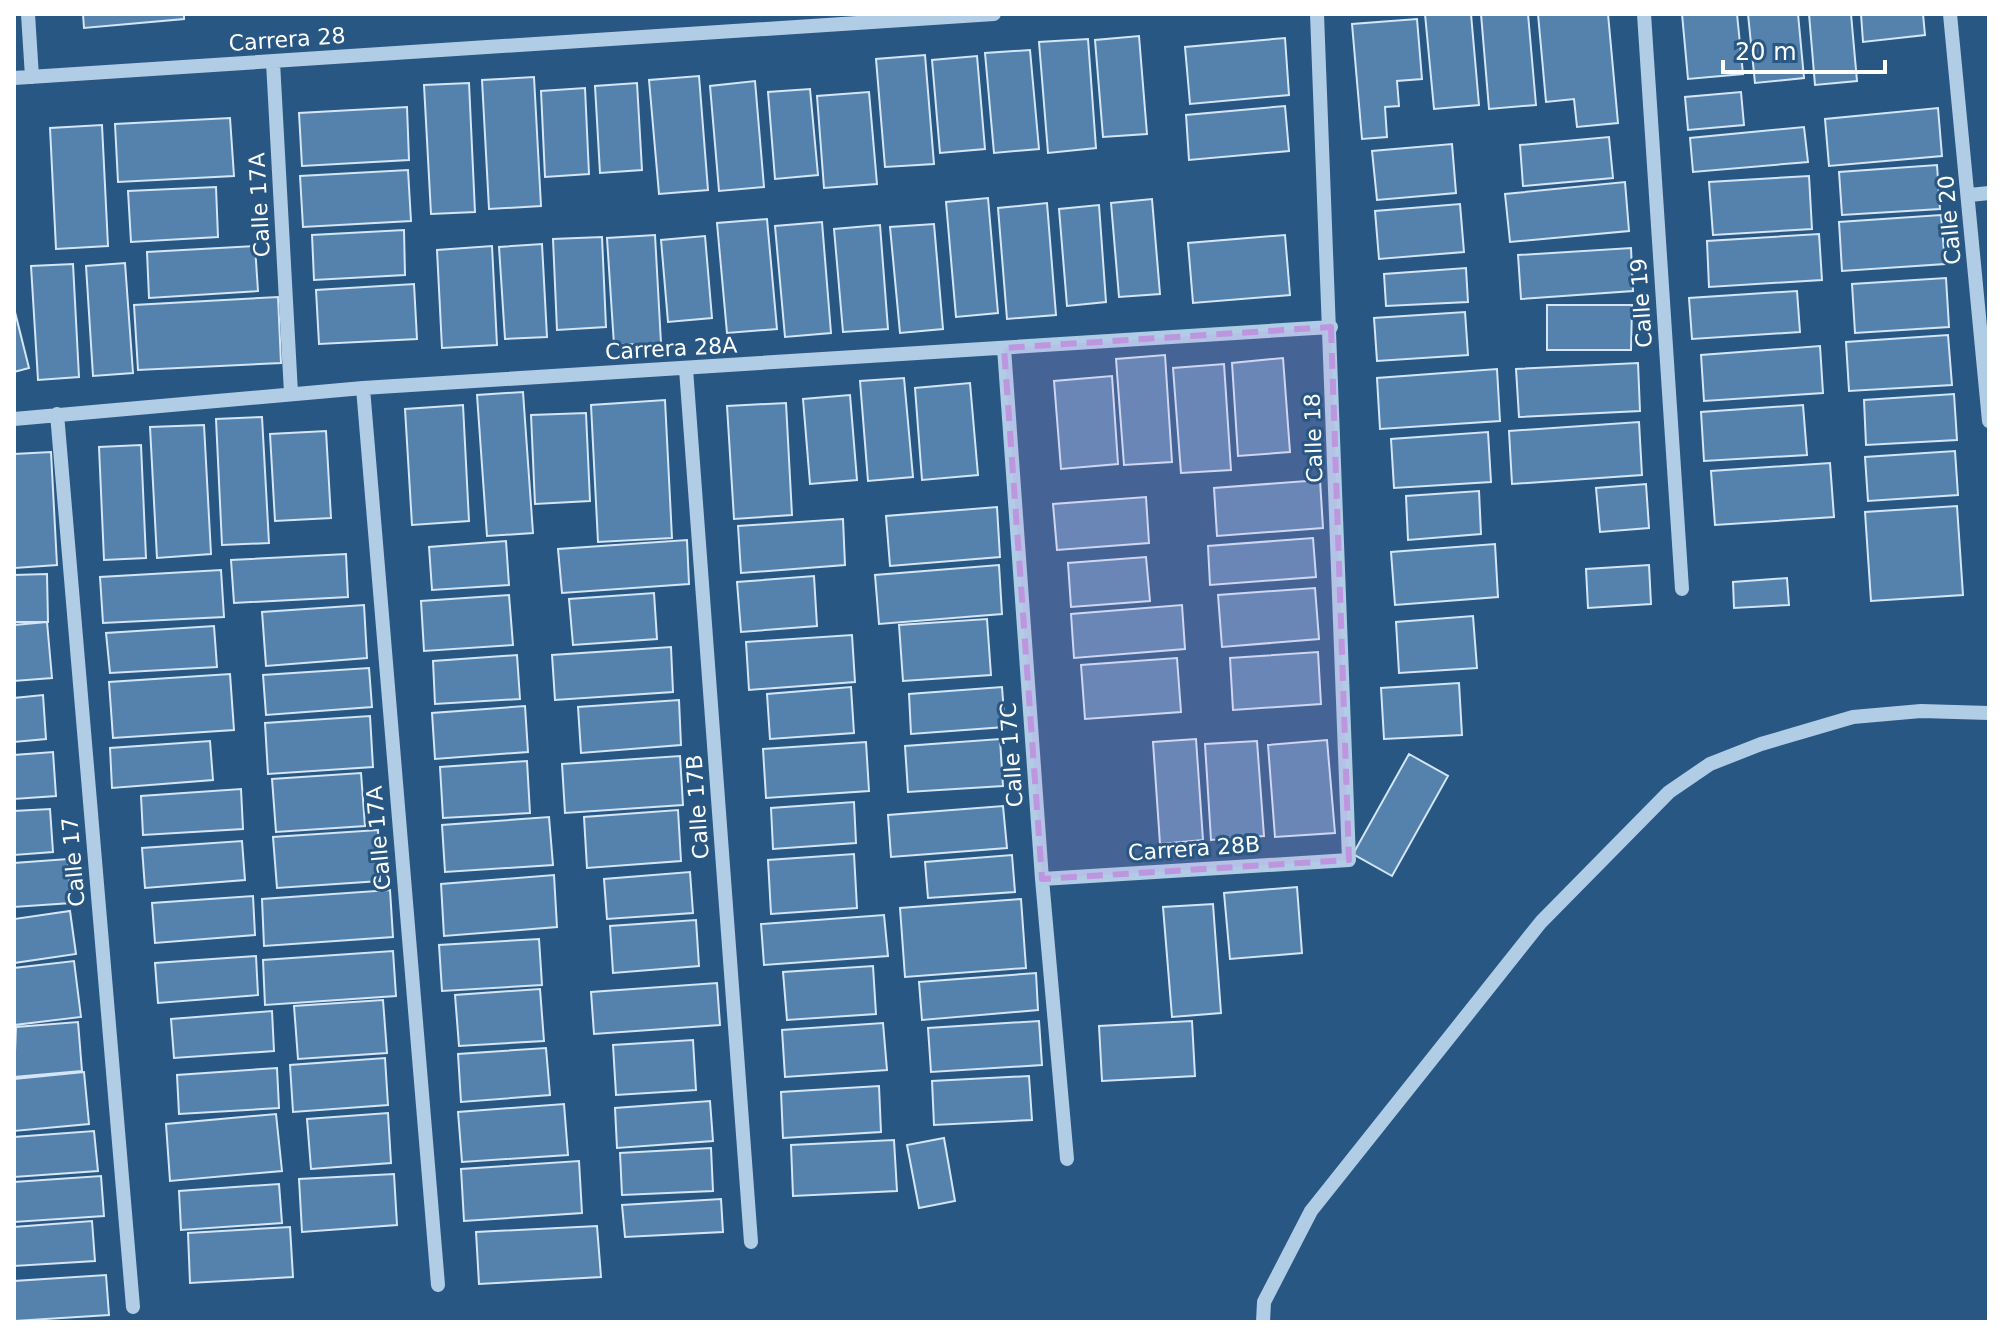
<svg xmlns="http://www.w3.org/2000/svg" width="2003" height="1336" viewBox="0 0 2003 1336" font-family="'DejaVu Sans',sans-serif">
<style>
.building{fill:#5582ac;stroke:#d4e6f5;stroke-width:2}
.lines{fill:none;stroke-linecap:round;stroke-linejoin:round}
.minor{stroke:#b1cde6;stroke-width:14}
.marked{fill:#bd96df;fill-opacity:0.2;stroke:#bd96df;stroke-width:6;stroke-dasharray:16 10;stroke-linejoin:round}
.labels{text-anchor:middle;stroke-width:6;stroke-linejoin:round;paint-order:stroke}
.street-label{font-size:22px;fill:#fff;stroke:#285783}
</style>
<rect width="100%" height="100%" fill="#285783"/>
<!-- building -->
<path class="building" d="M83,14h101v5l-100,9z
M1425,14h46l8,91 -45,4z
M1481,14h47l8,91 -47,4z
M1538,14h70l10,109 -41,4 -3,-28 -28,3z
M1682,14h55l6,60 -55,5z
M1748,14h50l6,64 -49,5z
M1809,14h42l6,67 -42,4z
M1861,14h62l2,21 -62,7z
M1417,19l5,60 -25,2 2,25 -14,1 2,30 -25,2 -10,-115z
M1139,36l8,98 -44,3 -8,-97z
M1285,38l4,57 -99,9 -5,-57z
M1088,39l8,109 -48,5 -9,-111z
M1030,50l9,99 -45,4 -9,-100z
M925,55l9,109 -49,3 -9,-108z
M977,56l8,93 -45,4 -8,-93z
M699,76l9,114 -49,4 -10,-114z
M534,77l7,129 -52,3 -7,-129z
M755,81l9,106 -45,4 -9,-105z
M469,83l6,129 -44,2 -7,-129z
M637,83l5,87 -42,3 -5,-87z
M585,88l4,86 -44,3 -4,-86z
M810,89l8,86 -43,4 -7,-87z
M869,92l8,92 -53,4 -7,-92z
M1741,92l3,33 -56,5 -3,-33z
M1285,106l4,45 -100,9 -3,-45z
M407,107l2,53 -107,6 -3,-53z
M1938,108l4,48 -113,10 -4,-47z
M230,118l4,58 -116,6 -3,-58z
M102,125l6,121 -52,3 -6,-121z
M1804,127l4,35 -115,10 -3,-34z
M1609,137l4,41 -90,8 -3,-41z
M1452,144l4,49 -79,7 -5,-49z
M1937,165l3,44 -98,6 -3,-43z
M408,170l3,51 -108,6 -3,-51z
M1809,176l3,53 -99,6 -4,-53z
M1625,182l4,49 -119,11 -5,-48z
M216,187l2,50 -87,5 -3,-51z
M988,198l10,115 -42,4 -10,-115z
M1152,199l8,95 -41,3 -8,-94z
M1047,203l9,112 -49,4 -9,-111z
M1460,204l4,48 -85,7 -4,-48z
M1099,205l7,97 -39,4 -8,-97z
M1941,215l4,49 -103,7 -3,-49z
M767,219l10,110 -50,4 -10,-110z
M822,222l9,111 -46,4 -10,-111z
M934,224l9,105 -43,4 -10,-106z
M880,225l8,104 -45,3 -9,-103z
M404,230l1,45 -91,5 -2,-45z
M1819,234l3,46 -113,7 -2,-46z
M655,235l6,108 -47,2 -7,-107z
M1285,235l5,60 -97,8 -5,-60z
M705,236l7,82 -44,4 -7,-82z
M602,237l4,90 -49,3 -4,-91z
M542,244l5,93 -42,2 -6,-92z
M255,246l3,45 -109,7 -2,-46z
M492,246l5,99 -55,3 -5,-98z
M1631,248l2,43 -112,8 -3,-44z
M125,263l8,110 -40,3 -7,-110z
M73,264l6,113 -41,3 -7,-114z
M1466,268l2,34 -82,4 -2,-32z
M1946,278l3,49 -94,6 -3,-49z
M414,284l3,55 -98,5 -3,-54z
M1797,291l3,41 -108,7 -3,-41z
M278,297l3,66 -143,7 -4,-65z
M1547,305h85l-1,45h-84z
M14,308l15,60 -15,4z
M1465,312l3,43 -91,6 -3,-43z
M1948,335l4,50 -103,6 -3,-49z
M1820,346l3,47 -119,8 -3,-46z
M1165,355l7,107 -48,3 -8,-106z
M1283,358l7,94 -52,4 -6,-93z
M1638,363l2,48 -121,6 -3,-48z
M1224,364l7,106 -50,3 -8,-105z
M1497,369l3,52 -120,8 -3,-51z
M1112,376l6,88 -57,5 -7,-88z
M904,378l9,99 -45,4 -8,-100z
M970,383l8,92 -56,5 -7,-92z
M523,392l10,141 -46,3 -10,-141z
M1954,394l3,46 -91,5 -2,-45z
M850,395l7,85 -47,4 -7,-85z
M665,400l7,138 -74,4 -7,-137z
M786,403l6,112 -58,4 -7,-113z
M463,405l6,116 -57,4 -7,-116z
M1803,405l4,50 -103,6 -3,-49z
M586,413l4,88 -55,3 -4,-89z
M262,417l7,126 -47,2 -6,-126z
M1639,422l3,53 -130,9 -3,-53z
M204,425l7,129 -54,4 -7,-131z
M326,431l5,87 -56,3 -5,-87z
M1488,432l3,50 -97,6 -3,-49z
M141,445l5,113 -42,2 -5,-113z
M1955,451l3,44 -90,6 -3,-44z
M51,452l6,113 -42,3 -1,-114z
M1830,463l4,54 -119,8 -4,-54z
M1320,480l3,48 -106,8 -3,-48z
M1646,484l3,44 -49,4 -4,-44z
M1479,491l2,43 -73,6 -2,-44z
M1146,497l3,46 -92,7 -4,-46z
M1957,506l6,89 -92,6 -6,-89z
M997,507l3,50 -110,9 -4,-50z
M843,519l2,46 -104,8 -3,-47z
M1313,538l3,39 -106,8 -2,-39z
M687,540l2,44 -127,9 -4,-44z
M506,541l3,44 -77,5 -3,-43z
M1495,544l3,53 -103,8 -4,-53z
M346,554l2,43 -114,6 -3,-43z
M1146,557l4,44 -79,6 -3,-44z
M999,565l3,49 -123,10 -4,-49z
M1649,565l2,39 -63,4 -2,-39z
M221,570l3,47 -121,6 -3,-46z
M47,574l1,48h-34v-47z
M814,576l3,50 -76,6 -4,-50z
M1787,578l2,27 -55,3 -1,-26z
M1315,588l4,51 -97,8 -4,-52z
M654,593l3,46 -84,6 -4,-46z
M509,595l4,50 -89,6 -3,-50z
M364,605l3,53 -101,8 -4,-54z
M1182,605l3,44 -111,9 -3,-44z
M1473,616l4,52 -78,5 -3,-51z
M987,619l4,56 -88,6 -4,-56z
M47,622l5,56 -38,3v-56z
M214,626l3,41 -107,6 -4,-40z
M852,635l3,47 -106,8 -3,-48z
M671,647l2,45 -118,8 -3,-45z
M1318,652l3,52 -88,6 -3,-52z
M517,655l3,44 -85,5 -2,-43z
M1177,658l4,54 -96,7 -4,-54z
M369,668l3,39 -106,8 -3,-40z
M230,674l4,56 -121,8 -4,-56z
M1459,683l3,52 -78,4 -3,-51z
M851,687l3,46 -84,6 -3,-45z
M1002,687l3,40 -94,7 -2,-40z
M43,695l3,44 -32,3v-44z
M679,700l2,45 -100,8 -3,-46z
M525,706l3,46 -93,7 -3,-46z
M370,716l3,51 -105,7 -3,-51z
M1000,739l3,47 -95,6 -3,-46z
M1196,739l7,101 -43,4 -7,-102z
M1327,740l8,93 -60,4 -7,-92z
M210,741l3,39 -101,8 -2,-40z
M1257,741l7,95 -53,4 -6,-96z
M866,742l3,49 -103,7 -3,-49z
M53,752l3,44 -42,3v-44z
M1409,754l39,22 -56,100 -39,-22z
M680,756l3,49 -118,8 -3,-49z
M527,761l3,52 -87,5 -3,-51z
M361,773l4,53 -89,6 -4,-53z
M241,789l2,40 -100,6 -2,-39z
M854,802l2,41 -83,6 -2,-41z
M1003,806l4,42 -116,9 -3,-42z
M50,809l3,43 -39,3v-44z
M678,810l3,51 -94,7 -3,-51z
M549,817l4,48 -108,7 -3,-47z
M378,830l2,51 -103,7 -4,-51z
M242,841l3,39 -100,8 -3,-40z
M854,854l3,54 -86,6 -3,-54z
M1012,855l3,37 -87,6 -3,-36z
M68,859l3,44 -57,4v-44z
M690,872l3,41 -86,6 -3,-40z
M554,875l3,52 -113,9 -3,-52z
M1297,887l5,66 -72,6 -6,-66z
M390,890l3,47 -129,9 -2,-47z
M253,896l2,39 -100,8 -3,-40z
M1021,899l5,69 -121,9 -5,-69z
M1213,904l8,109 -49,4 -9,-110z
M70,911l6,43 -62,9v-44z
M884,915l4,41 -124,9 -3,-41z
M696,920l3,46 -86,7 -3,-47z
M539,939l3,46 -100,6 -3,-46z
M393,951l3,45 -131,9 -2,-45z
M256,956l2,39 -100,8 -3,-40z
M74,961l7,56 -67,8v-57z
M873,966l3,48 -89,6 -4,-48z
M1036,973l2,37 -116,10 -3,-38z
M717,983l3,42 -126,9 -3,-42z
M540,989l4,52 -85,5 -4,-51z
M383,1000l4,53 -89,6 -4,-53z
M272,1011l2,40 -100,7 -3,-39z
M1039,1021l3,44 -111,7 -3,-44z
M1192,1021l3,55 -93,5 -3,-55z
M78,1022l4,49 -68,6 2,-50z
M883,1023l4,47 -102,7 -3,-47z
M693,1040l3,50 -80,5 -3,-50z
M546,1048l4,47 -89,7 -3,-48z
M385,1058l3,47 -95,7 -3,-47z
M277,1068l2,40 -100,6 -2,-39z
M84,1072l5,52 -75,7v-52z
M1029,1076l3,44 -98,5 -2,-44z
M879,1086l2,46 -98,6 -2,-46z
M710,1101l3,40 -96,7 -2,-40z
M564,1104l4,51 -106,7 -4,-50z
M388,1113l3,50 -80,6 -4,-50z
M276,1114l6,57 -112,10 -4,-57z
M94,1131l4,40 -84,6v-40z
M944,1138l11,63 -36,7 -12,-63z
M894,1140l3,51 -104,5 -2,-51z
M711,1148l2,43 -91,4 -2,-42z
M579,1161l3,52 -118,8 -3,-52z
M394,1174l3,51 -95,7 -3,-53z
M101,1176l3,40 -90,6v-40z
M279,1184l3,39 -101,7 -2,-39z
M721,1199l2,33 -98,5 -3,-32z
M92,1221l3,40 -81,5v-39z
M597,1226l4,51 -122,7 -3,-52z
M290,1227l3,50 -103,6 -2,-50z
M106,1275l3,40 -95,6v-40z"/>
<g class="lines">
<!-- minor -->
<path class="minor" d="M28,14l4,63
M1644,14l38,575
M1950,14l39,407
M273,62l18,331
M14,78l980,-64
M1970,195l19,-2
M1004,348l38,531 25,280
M686,369l65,873
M363,388l75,897
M57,414l76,893
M14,419l349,-31 968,-61
M1042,879l307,-19 -32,-846
M1263,1322l1,-20 47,-91 230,-289 128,-130 41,-28 51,-20 92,-27 68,-6 68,2"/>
</g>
<!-- marked area -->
<path class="marked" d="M1331,327l18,533 -307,19 -38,-531z"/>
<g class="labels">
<!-- street labels -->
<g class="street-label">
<text transform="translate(287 39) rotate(-4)" y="8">Carrera 28</text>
<text transform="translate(259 205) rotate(-93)" y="8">Calle 17A</text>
<text transform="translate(1949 220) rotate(-95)" y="8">Calle 20</text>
<text transform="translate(1641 303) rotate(-94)" y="8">Calle 19</text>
<text transform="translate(671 348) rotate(-3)" y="8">Carrera 28A</text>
<text transform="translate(1313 438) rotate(-92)" y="8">Calle 18</text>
<text transform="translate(1011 755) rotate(-94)" y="8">Calle 17C</text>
<text transform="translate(697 807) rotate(-94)" y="8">Calle 17B</text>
<text transform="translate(378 838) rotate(-95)" y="8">Calle 17A</text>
<text transform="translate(1194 848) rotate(-4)" y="8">Carrera 28B</text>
<text transform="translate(73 862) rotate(-95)" y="8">Calle 17</text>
</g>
</g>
<!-- border -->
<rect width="2003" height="1336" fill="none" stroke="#ffffff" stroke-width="32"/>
<!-- scale -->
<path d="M1723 60v12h162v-12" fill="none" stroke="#ffffff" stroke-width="4"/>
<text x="1735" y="60" font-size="24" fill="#ffffff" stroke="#285783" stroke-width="6" paint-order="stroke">20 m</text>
</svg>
